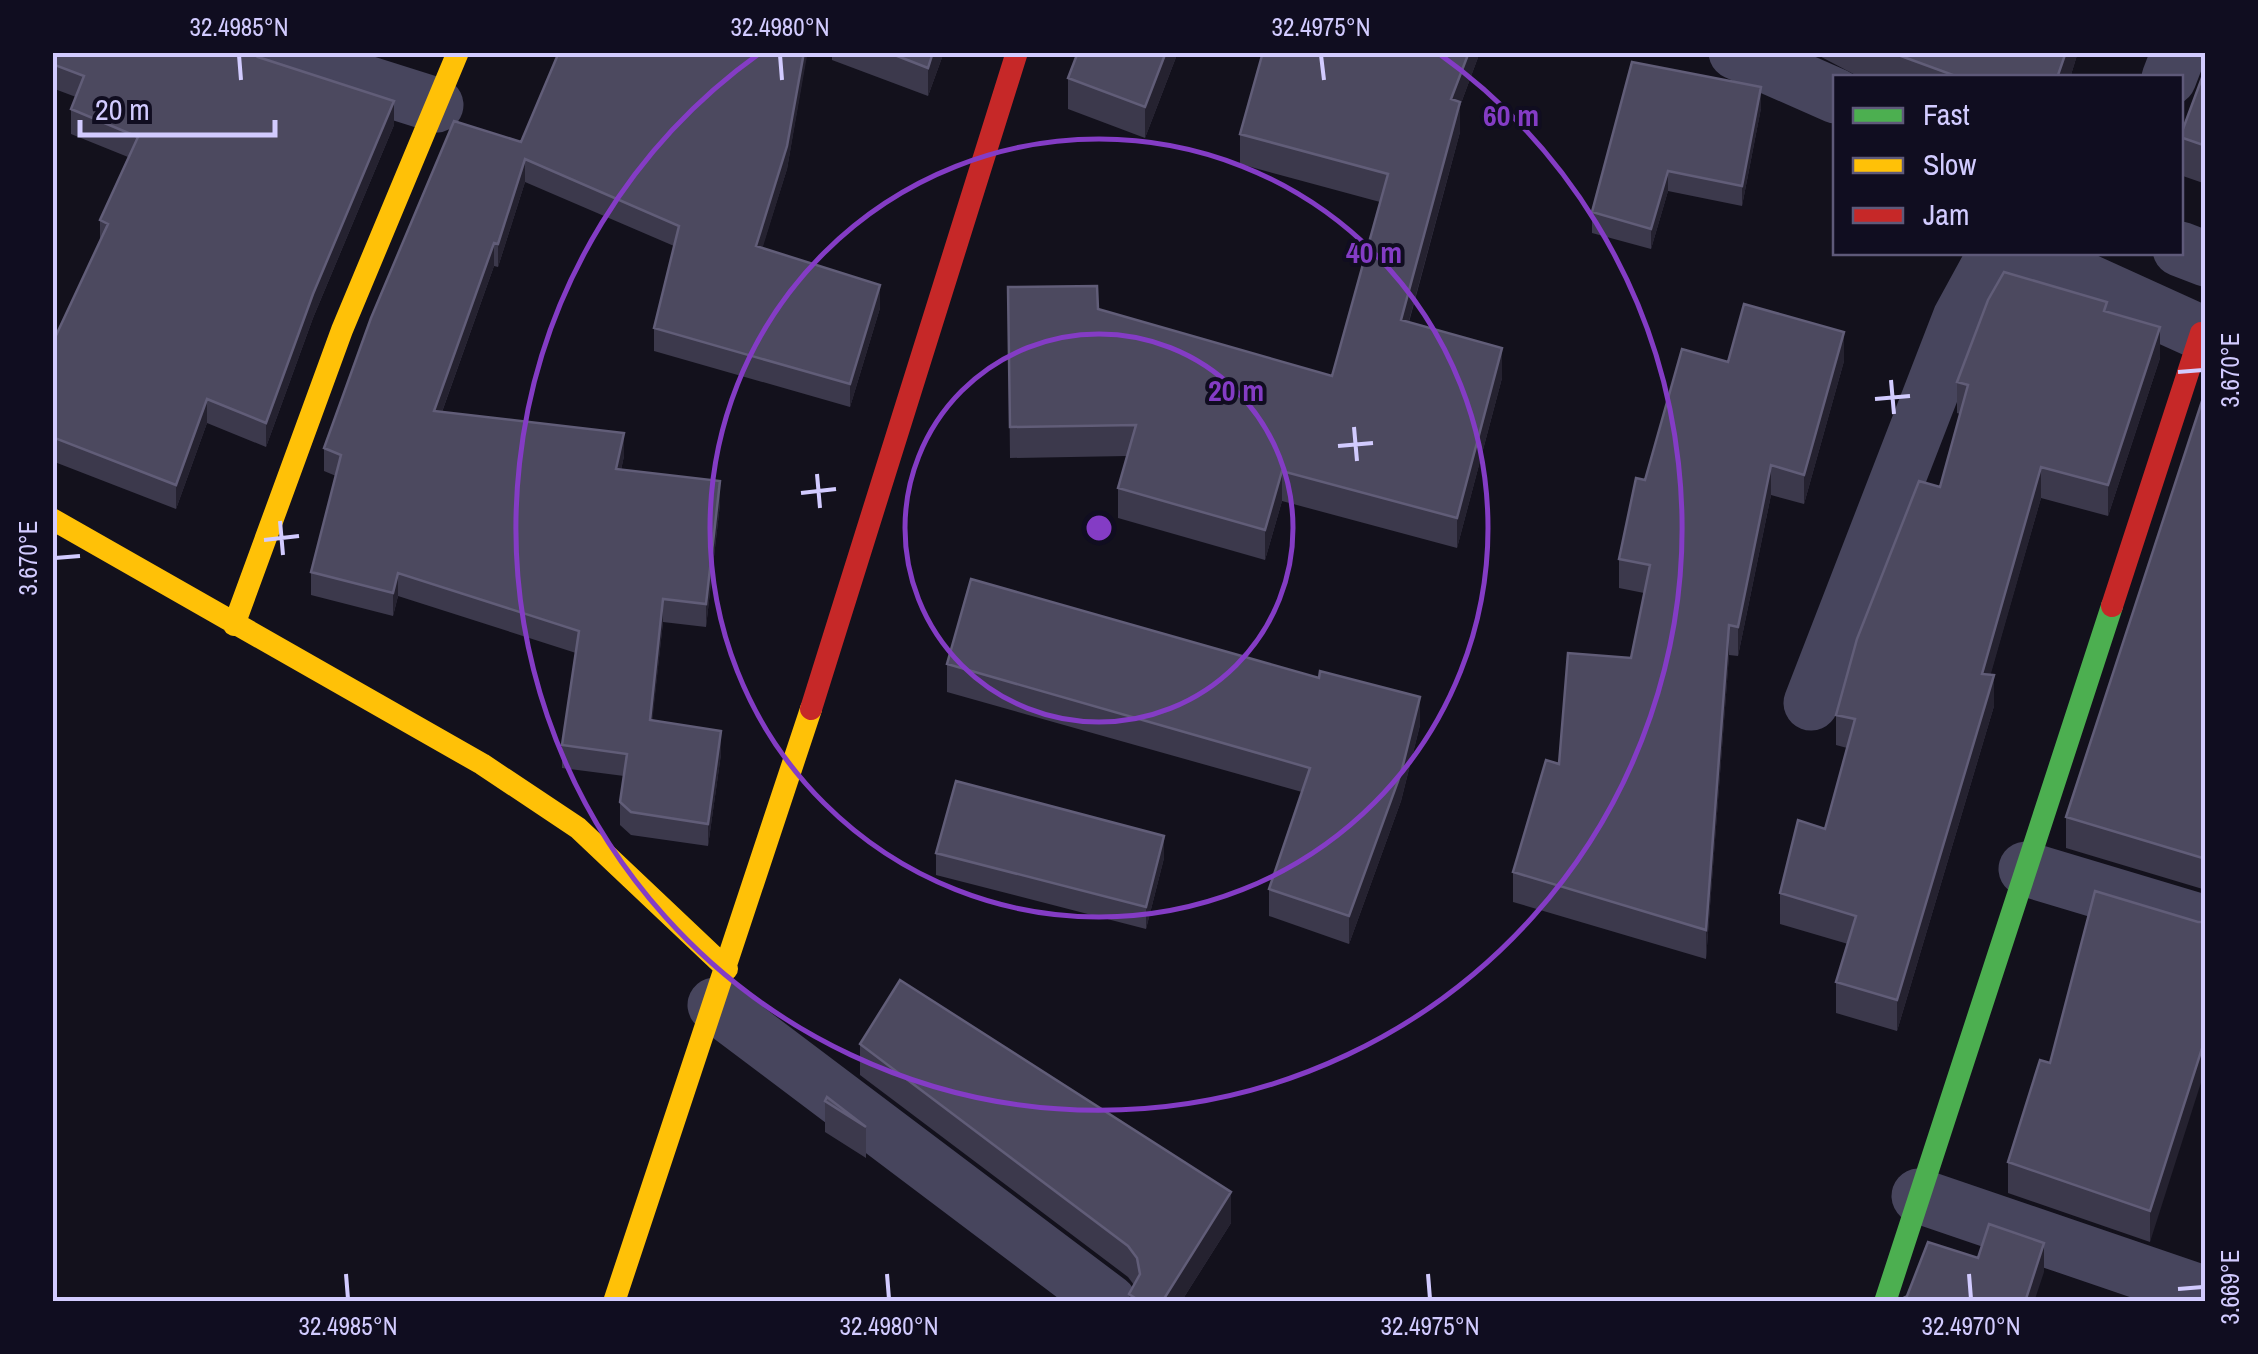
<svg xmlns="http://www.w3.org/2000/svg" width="2258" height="1354" viewBox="0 0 2258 1354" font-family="'Archivo Narrow',sans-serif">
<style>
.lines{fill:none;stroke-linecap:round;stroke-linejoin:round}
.street{stroke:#47455d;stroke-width:55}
.fast{stroke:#4caf50;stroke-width:22}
.slow{stroke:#ffc107;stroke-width:22}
.jam{stroke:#c62828;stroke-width:22}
.wall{fill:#3c394c}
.shaded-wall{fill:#252230}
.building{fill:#4c495f;stroke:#615d78;stroke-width:2.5}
.ticks{fill:none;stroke:#d2cbff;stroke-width:4}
.ring{fill:none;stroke:#843cc5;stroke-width:5}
.centre{fill:#843cc5;stroke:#100d20;stroke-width:5}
.ring-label{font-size:30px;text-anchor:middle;font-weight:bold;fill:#843cc5;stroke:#100d20;stroke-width:8;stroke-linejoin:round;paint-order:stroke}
.neatline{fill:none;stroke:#d2cbff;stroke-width:4}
.ticks-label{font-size:25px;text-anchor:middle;fill:#d2cbff}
</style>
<rect width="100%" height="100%" fill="#13111c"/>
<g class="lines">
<!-- street -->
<path class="street" d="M268,52l168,53
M1736,52l100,44
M2169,78l10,-26
M2180,249l26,10
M2023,252l183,83
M1811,703l149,-385 36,-66
M2026,869l180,54
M715,1005l394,297
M1919,1196l287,98"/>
<!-- fast -->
<path class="fast" d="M1885,1302l227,-696"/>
<!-- slow -->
<path class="slow" d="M52,519l430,245 96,64 149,141
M234,625l108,-295 116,-278
M614,1302l197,-593"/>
<!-- jam -->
<path class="jam" d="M2112,606l89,-273
M811,709l206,-657"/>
</g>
<!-- wall -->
<path class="wall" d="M52,52l206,5 136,68 -81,193 -47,129 -59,-24 -31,86 -124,-48v-117l48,-103v-21l28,-63 -57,-23v-25l5,-12 -24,-9z
M807,52l-20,117 -25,79 118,60 -30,99 -196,-56v-23l20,-82 -149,-64 -27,85 -4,-1 -52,146 182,44 -3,14 99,34 -14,123 -43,-5 -11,98 69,34 -13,92 -77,-11 -11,-10v-23l4,-26 -62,-8v-23l14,-92 -178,-57 -5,20 -82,-21v-23l25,-96 -12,-5v-23l197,-306z
M832,52h112l-16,44 -96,-36z
M1078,52h100l-33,86 -77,-29v-31z
M1480,52l-20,54v26l-51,190 93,56 -45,170 -175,-47 -17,59 -147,-42v-30l9,-32 -117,2 -2,-171 90,22 234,67 48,-174 -140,-38v-30z
M1812,52h266l-8,26h-209z
M2206,67v117l-26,-9v-38z
M1761,108l-19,98 -74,-15 -17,58 -59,-16v-21z
M2107,312l53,46 -52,158 -67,-18 -51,177 4,31 -97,325 -61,-18v-31l12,-38 -68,-20v-31l45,-64 22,-81 -11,-3v-30l104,-228 20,-73 -3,-1v-31z
M1844,361l-40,143 -33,-9 -33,161 -9,-1 -23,304 -193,-57v-30l46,-108 72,-106 13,-65 -25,-5v-29l26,-79 83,-118z
M2206,389v501l-140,-42v-31z
M947,664l372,14 101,47 -19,76 -52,143 -80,-28v-27l33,-97 -355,-100z
M936,853l228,5 -18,71 -210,-54z
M2198,922l-48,320 -142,-49v-31l42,-99z
M860,1044l371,179 -50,79h-52v-8l5,-9 -6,-8 -268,-202z
M825,1101l41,26v31l-41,-26z"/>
<!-- shaded-wall -->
<path class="shaded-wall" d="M804,52h3v4l-20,113 -31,100v-23z
M933,52h11l-16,44v-28z
M1166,52h12l-33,86v-31z
M1469,52h11l-20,54v26l-59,218v-30l50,-221z
M2066,52h12l-8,26h-13z
M1761,87v21l-19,98v-20z
M394,101v24l-81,193 -47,129v-24l47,-129z
M525,159v23l-27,85v-23z
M1668,171v20l-17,58v-20z
M494,243v23l-60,168v-23z
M880,285v23l-30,99v-23z
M2160,327v31l-52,158v-31z
M1844,332v29l-40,143v-29z
M1502,348v30l-45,170v-30z
M207,399v24l-31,86v-24z
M624,433v23l-8,36v-23z
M1771,465v30l-33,161v-29z
M2041,467v31l-59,207v-31z
M1282,471v30l-17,59v-30z
M720,481v23l-14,123v-23z
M398,573v23l-5,20v-23z
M663,599v23l-13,121v-23z
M1729,625v30l-23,304v-29z
M1994,675v31l-97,325v-31z
M1420,697v28l-19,76 -52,143v-28z
M721,731v23l-13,92v-22z
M1164,836v22l-18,71v-22z
M2206,1036v31l-56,175v-31z
M1231,1192v31l-50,79h-19z
M2044,1243v29l-10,30h-9z"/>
<!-- building -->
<path class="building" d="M52,52h198l8,5 136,44 -81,193 -47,129 -59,-24 -31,86 -124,-48v-93l56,-120 -8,-4 38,-83 -67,-28 13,-33 -32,-12z
M559,52h245l-17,94 -31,100 124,39 -30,99 -196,-56 25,-102 -154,-67 -27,85 -4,-1 -60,168 190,22 -8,36 104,12 -14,123 -43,-5 -13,121 71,11 -13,93 -77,-12 -11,-10 7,-48 -65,-9 17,-114 -181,-58 -5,20 -82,-21 30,-117 -17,-7 47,-130 83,-197 67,21z
M887,52h46l-5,16z
M1078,52h88l-21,55 -77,-29z
M1263,52h206l-18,47 9,3 -59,218 101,28 -45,170 -175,-47 -17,59 -147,-42 18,-63 -126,2 -2,-140 89,-1 1,23 234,67 56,-202 -148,-40z
M1890,52h176l-9,26h-96z
M1632,62l129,25 -19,99 -74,-15 -17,58 -59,-17z
M2206,67v79l-26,-9z
M2004,272l103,30 -3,9 56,16 -52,158 -67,-18 -59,207 12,1 -97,325 -61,-18 20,-66 -76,-23 18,-73 27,9 30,-110 -19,-4 21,-76 62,-158 21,6 28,-102 -11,-3 31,-82z
M1744,304l100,28 -40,143 -33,-10 -33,162 -9,-2 -23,305 -193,-58 33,-112 13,4 9,-111 63,5 19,-93 -31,-6 17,-81 9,2 37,-131 46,13z
M2206,389v470l-140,-42z
M971,579l348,99 1,-7 100,26 -19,76 -52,143 -80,-27 41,-121 -363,-104z
M956,781l208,55 -18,71 -210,-54z
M2095,891l103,31h8v114l-56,175 -142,-49 32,-102 10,3z
M900,980l331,212 -69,110h-21l-12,-8 11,-20 -3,-16 -9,-12 -268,-202z
M827,1097l39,30 -41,-26z
M1989,1224l55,19 -19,59h-129l11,-6 21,-54 50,16z"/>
<!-- ticks -->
<path class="ticks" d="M239,55l2,25M780,55l2,25M1321,55l3,25M2178,372l25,-2M1891,380l3,34M1875,399l35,-3M1354,427l3,34M1338,446l35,-3M817,474l3,34M801,493l35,-4M280,521l3,34M264,540l35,-4M55,558l25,-2M346,1274l2,25M887,1274l2,25M1428,1274l2,25M1969,1274l2,25M2178,1289l25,-2"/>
<!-- distance rings -->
<g class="ring">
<circle cx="1099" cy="528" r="194"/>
<circle cx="1099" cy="528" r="389"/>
<path d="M1438 53A583 583 0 1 1 760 53"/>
</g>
<circle cx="1099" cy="528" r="15" class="centre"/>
<g class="ring-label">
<text x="1511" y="126">60 m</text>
<text x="1374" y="263">40 m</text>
<text x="1236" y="401">20 m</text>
</g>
<!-- border -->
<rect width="2258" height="1354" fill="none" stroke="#100d20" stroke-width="110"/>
<!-- legend -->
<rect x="1833" y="75" width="350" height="180" fill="#100d20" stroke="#5e5979" stroke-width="2.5"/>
<rect x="1853" y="108" width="50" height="15" fill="#4caf50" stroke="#5e5979" stroke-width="2.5"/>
<text x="1923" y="125" font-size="30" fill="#d2cbff">Fast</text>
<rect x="1853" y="158" width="50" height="15" fill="#ffc107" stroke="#5e5979" stroke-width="2.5"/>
<text x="1923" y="175" font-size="30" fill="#d2cbff">Slow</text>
<rect x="1853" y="208" width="50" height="15" fill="#c62828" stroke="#5e5979" stroke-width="2.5"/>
<text x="1923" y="225" font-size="30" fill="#d2cbff">Jam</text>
<!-- scale -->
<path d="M80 120v15h195v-15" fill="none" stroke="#d2cbff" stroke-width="5"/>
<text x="95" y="120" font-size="30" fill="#d2cbff" stroke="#100d20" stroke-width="8" paint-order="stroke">20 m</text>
<rect x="55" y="55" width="2148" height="1244" class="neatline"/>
<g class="ticks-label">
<text x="239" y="36">32.4985°N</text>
<text x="780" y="36">32.4980°N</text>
<text x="1321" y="36">32.4975°N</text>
<text transform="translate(2230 370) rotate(-90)" y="9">3.670°E</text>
<text transform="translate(28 558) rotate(-90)" y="9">3.670°E</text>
<text transform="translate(2230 1287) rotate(-90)" y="9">3.669°E</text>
<text x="348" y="1335">32.4985°N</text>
<text x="889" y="1335">32.4980°N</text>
<text x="1430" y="1335">32.4975°N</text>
<text x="1971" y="1335">32.4970°N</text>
</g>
</svg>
